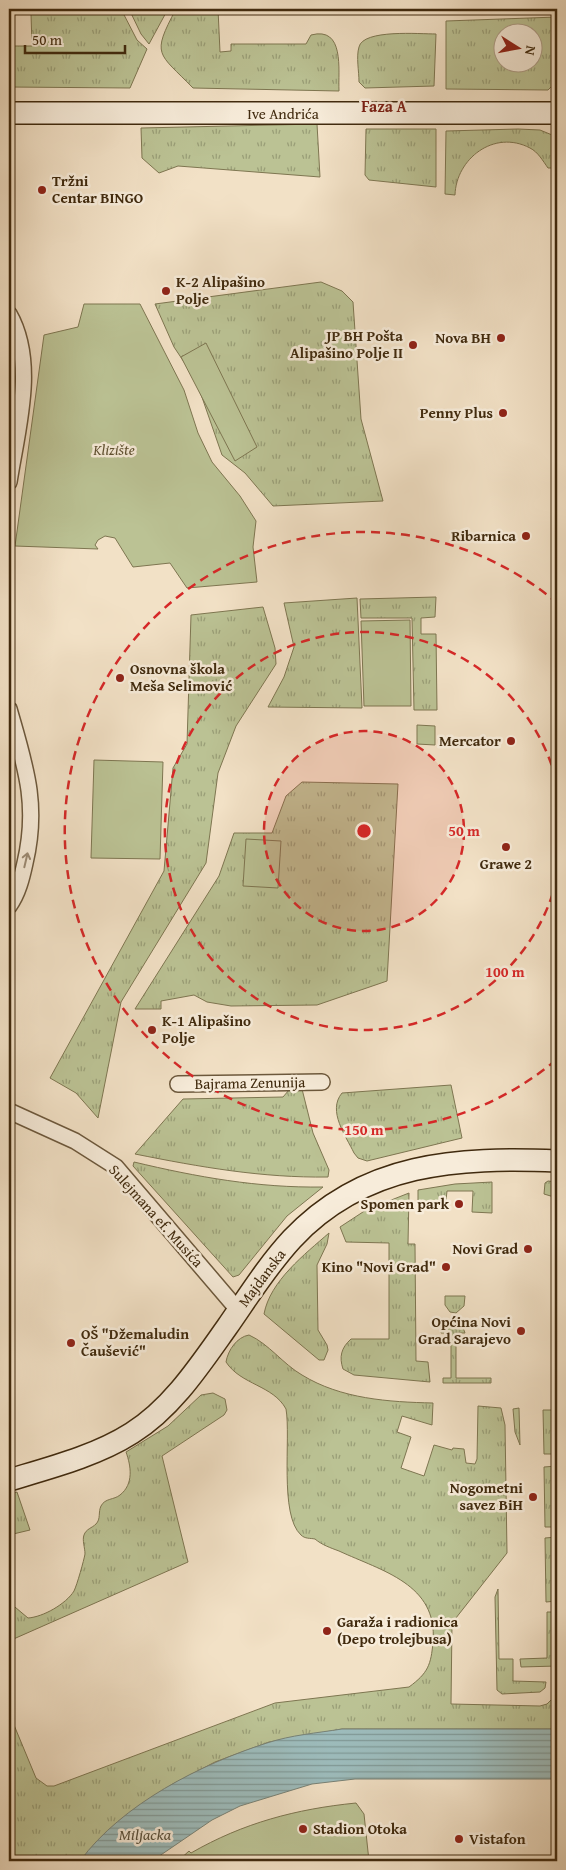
<svg xmlns="http://www.w3.org/2000/svg" width="566" height="1870" viewBox="0 0 566 1870" font-family="'Gentium Book Plus',serif">
<style>
.grass{fill:url(#grass-tufts);stroke:#7e7651;fill-rule:evenodd}
.park{fill:#bbc294;stroke:#7e7651}
.water{fill:url(#water-rules);stroke:#788276}
.lines{fill:none;stroke-linecap:round;stroke-linejoin:round}
.street-casing{stroke:#6c583c;stroke-width:18}
.secondary-casing{stroke:#402a0e;stroke-width:24}
.street{stroke:#f7ecda;stroke-width:15}
.secondary{stroke:#f7ecda;stroke-width:21}
.oneway{stroke:#9c8b74}
.ring{fill:none;stroke:#d62828;stroke-width:2.5;stroke-dasharray:9 6}
.poi-dot{fill:#8f2418;stroke:#f7ecda;stroke-width:2}
.labels{text-anchor:middle;stroke-width:5;stroke-linejoin:round;paint-order:stroke}
.street-label{font-size:15px;fill:#402a0e;stroke:#f7ecda}
.poi-label{font-size:15px;font-weight:bold;fill:#402a0e;stroke:#f7ecda;text-anchor:end}
.park-label{font-size:15px;font-style:italic;fill:#5f5030;stroke:#f7ecda}
.neighbourhood-label{font-size:16px;font-weight:bold;fill:#7a1f14;stroke:#f7ecda}
.water-label{font-size:16px;font-style:italic;fill:#574e3a;stroke:#f7ecda}
.centre{fill:#d62828;stroke:#f7ecda;stroke-width:2.5}
.ring-label{font-size:15px;text-anchor:middle;font-weight:bold;fill:#d62828;stroke:#f7ecda;stroke-width:5;stroke-linejoin:round;paint-order:stroke}
</style>
<defs>
<pattern id="grass-tufts" width="24" height="20" patternUnits="userSpaceOnUse" patternTransform="scale(1.25)"><rect width="24" height="20" fill="#bbc294"/><path d="M3 7l-1-3M5 7V3M7 7l1-3M15 17l-1-3M17 17v-4M19 17l1-3" fill="none" stroke="#999e77"/></pattern>
<pattern id="water-rules" width="6" height="5" patternUnits="userSpaceOnUse" patternTransform="scale(1.25)"><rect width="6" height="5" fill="#9dbcbc"/><path d="M0 2.5h6" fill="none" stroke="#819997"/></pattern>
</defs>
<rect width="100%" height="100%" fill="#f2e1c6"/>
<filter id="stains"><feTurbulence type="fractalNoise" baseFrequency=".004" numOctaves="4"/><feColorMatrix values="0 0 0 0 .2 0 0 0 0 .09 0 0 0 0 .02 0 0 0 .5 -.17"/></filter>
<radialGradient id="worn" r=".72"><stop offset=".6" stop-color="#630" stop-opacity="0"/><stop offset="1" stop-color="#630" stop-opacity=".3"/></radialGradient>
<!-- grass -->
<path class="grass" d="M9,9h112l16,31 10,9 -17,39 -121,-1v-41h23l-1,-32h-22z
M129,9h39l-19,35 -8,-10z
M176,9h42l2,43 11,-1v-7h75l5,-9c34,-9 27,35 28,56l-146,-3c-35,-36 -42,-32 -17,-79z
M557,17v64l-9,9 -102,-1v-68zM504,32h30v30h-30z
M436,34l-2,52 -69,2 -6,-6c0,-11 -3,-25 0,-35 4,-18 61,-13 77,-13z
M317,124l3,53 -142,-11 -19,7 -17,-15 -1,-30z
M366,129h70v58l-67,-7 -4,-5z
M518,129l22,1 17,7v31h-9c-5,-7 -10,-16 -18,-20 -36,-19 -74,11 -75,47l-10,-1 1,-63z
M321,282l21,9 11,11 8,117 22,82 -110,5 -28,-33 -23,-18 -26,-75 -22,-33 -19,-43z
M436,597l-1,20 -14,1v16h15l1,76h-23l-2,-92h-51l-1,-19z
M357,598l5,110 -94,-1 16,-30 10,-30 -10,-44z
M263,607l12,41 1,16 -40,62 -18,47 -12,90 -85,139 -23,116 -22,-25 -26,-15 114,-207 9,-103 14,-24 4,-129z
M302,782l96,2 -11,197 -70,24 -86,1 -24,-4 -13,-7 -33,6v8h-26l84,-133 15,-43h38l14,-37z
M451,1085l11,53 -95,23 -9,-3 -4,-5c-8,-17 -27,-42 -12,-60z
M302,1089l11,44 16,37 -1,7c-66,1 -128,-10 -193,-23l48,-55 100,-2 6,-7z
M134,1162c63,15 124,26 189,25l-36,29 -48,59 -6,2 -100,-111z
M548,1181l9,1v12h-3v3l-10,-3 1,-11z
M492,1182v31l-20,-1 1,-21h-26l-2,19 -27,-1v-19l37,-6z
M409,1193l-1,51h7l1,117 12,1 2,20 -76,-7 -11,-6c-4,-12 -2,-21 8,-30h38v-96l-43,-1 -6,-15 26,-17z
M329,1233l-2,11 -10,21 1,65 9,15 1,5 -4,10h-5l-55,-46c6,-33 41,-60 65,-81z
M445,1296h20l-1,10 -8,7 -6,-1 -5,-7z
M453,1323l9,2 3,8h-9v45h35v5h-48v-5h8v-45h-10l3,-8z
M249,1335c20,9 34,29 53,40 39,24 87,27 131,28l-1,22 -30,-9 -5,16 14,5 -10,31 23,8 10,-31 18,5 1,-2 11,1 2,14 9,1 2,-5 1,-53 23,2 4,17 2,128 -55,70 -1,81 89,2 7,-2 10,-10v35h-215l-73,13 -54,20 -44,23 -51,35 -40,41h-71v-148l27,65 11,8h7l221,-83 134,-16c19,-14 22,-22 24,-45 5,-58 -51,-71 -94,-91 -8,-3 -17,-6 -24,-12 -5,-1 -10,0 -14,-4 -22,-20 -10,-97 -15,-126 -13,-24 -45,-24 -60,-47 2,-12 11,-25 23,-27z
M213,1393l12,6 2,11 -3,5 -62,41 26,106 -179,79v-39l19,16c15,-1 38,-14 46,-27 3,-6 10,-31 11,-37 0,-6 -3,-14 -1,-19 2,-6 8,-7 12,-11 5,-5 2,-12 5,-18 4,-8 13,-6 19,-11 14,-11 11,-29 6,-43l42,-26 33,-31z
M519,1408l1,37 -5,-13 -2,-23z
M543,1410h8l5,6 1,38h-13z
M557,1466v61h-12l-1,-60z
M17,1492l13,38 -21,5v-40z
M557,1537v64l-11,1 -1,-64z
M498,1589l1,70h14v22l33,1 -1,6 -5,4 -38,2 -5,-4 -2,-93z
M547,1612h10v54l-36,1 -1,-8 27,-1z"/>
<!-- park -->
<path class="park" d="M84,304h56l44,86 14,43 14,29 28,34 16,25 -3,26 4,35 -70,6 -17,-25 -37,4 -18,-29 -10,-2 -7,4 -3,5 3,4 -83,-3 29,-211 34,-8z
M206,343l51,104 -22,14 -54,-104z
M410,620l1,86h-47l-3,-85z
M417,725l18,1v19l-18,-1z
M94,760l69,2 -3,97 -69,-1z
M246,839l35,2 -3,47 -35,-2z
M356,1803l8,11 5,47h-197l3,-2 3,2 11,-10 2,2c52,-30 105,-44 165,-50z"/>
<!-- water -->
<path class="water" d="M342,1729h215v50h-202l-43,5 -72,22 -28,14 -60,41h-72c42,-57 121,-97 187,-118 24,-8 50,-10 75,-14z"/>
<g class="lines">
<!-- street casing -->
<g class="street-casing">
<path id="street" d="M9,314c28,49 8,116 0,168
M9,709c16,56 30,95 16,154 -3,14 -7,31 -16,43
M178,1084l144,-2
M9,1111l66,30 41,26 122,143"/>
</g>
<!-- secondary casing -->
<g class="secondary-casing">
<path id="secondary" d="M9,113h548
M9,1480c40,-12 87,-24 123,-47 40,-25 68,-68 95,-106 21,-30 40,-61 65,-88 72,-77 166,-82 265,-78"/>
</g>
<!-- street -->
<use href="#street" class="street"/>
<!-- secondary -->
<use href="#secondary" class="secondary"/>
</g>
<!-- one-way arrows -->
<defs><path id="oneway-shaft" d="M-6 0H5M1.5-3L5.5 0L1.5 3" fill="none" stroke-width="1.6" stroke-linecap="round" stroke-linejoin="round" transform="scale(1.25)"/></defs>
<use class="oneway" href="#oneway-shaft" transform="translate(26 860) rotate(-77)"/>
<!-- distance rings -->
<circle cx="364" cy="831" r="100" fill="#d62828" fill-opacity=".12"/>
<g class="ring">
<circle cx="364" cy="831" r="100"/>
<path d="M557 879A199 199 0 1 1 557 783"/>
<path d="M556 1060A299 299 0 1 1 556 602"/>
</g>
<!-- markers -->
<g class="poi-dot">
<circle cx="42" cy="190" r="5"/>
<circle cx="166" cy="291" r="5"/>
<circle cx="501" cy="338" r="5"/>
<circle cx="413" cy="345" r="5"/>
<circle cx="503" cy="413" r="5"/>
<circle cx="526" cy="536" r="5"/>
<circle cx="120" cy="678" r="5"/>
<circle cx="511" cy="741" r="5"/>
<circle cx="506" cy="847" r="5"/>
<circle cx="152" cy="1030" r="5"/>
<circle cx="459" cy="1204" r="5"/>
<circle cx="528" cy="1249" r="5"/>
<circle cx="446" cy="1267" r="5"/>
<circle cx="521" cy="1331" r="5"/>
<circle cx="71" cy="1343" r="5"/>
<circle cx="533" cy="1497" r="5"/>
<circle cx="327" cy="1631" r="5"/>
<circle cx="303" cy="1829" r="5"/>
<circle cx="459" cy="1839" r="5"/>
</g>
<g class="labels">
<!-- street labels -->
<g class="street-label">
<text x="283" y="119">Ive Andrića</text>
<text transform="translate(250 1083) rotate(-1)" y="5">Bajrama Zenunija</text>
<text transform="translate(156 1216) rotate(48)" y="5">Sulejmana ef. Musića</text>
<text transform="translate(262 1278) rotate(-53)" y="5">Majdanska</text>
</g>
<!-- poi labels -->
<g class="poi-label">
<text x="52" y="186" text-anchor="start">Tržni<tspan x="52" dy="17">Centar BINGO</tspan></text>
<text x="176" y="287" text-anchor="start">K-2 Alipašino<tspan x="176" dy="17">Polje</tspan></text>
<text x="403" y="341">JP BH Pošta<tspan x="403" dy="17">Alipašino Polje II</tspan></text>
<text x="491" y="343">Nova BH</text>
<text x="493" y="418">Penny Plus</text>
<text x="516" y="541">Ribarnica</text>
<text x="130" y="674" text-anchor="start">Osnovna škola<tspan x="130" dy="17">Meša Selimović</tspan></text>
<text x="501" y="746">Mercator</text>
<text x="506" y="869" text-anchor="middle">Grawe 2</text>
<text x="162" y="1026" text-anchor="start">K-1 Alipašino<tspan x="162" dy="17">Polje</tspan></text>
<text x="449" y="1209">Spomen park</text>
<text x="518" y="1254">Novi Grad</text>
<text x="436" y="1272">Kino "Novi Grad"</text>
<text x="511" y="1327">Općina Novi<tspan x="511" dy="17">Grad Sarajevo</tspan></text>
<text x="81" y="1339" text-anchor="start">OŠ "Džemaludin<tspan x="81" dy="17">Čaušević"</tspan></text>
<text x="523" y="1493">Nogometni<tspan x="523" dy="17">savez BiH</tspan></text>
<text x="337" y="1627" text-anchor="start">Garaža i radionica<tspan x="337" dy="17">(Depo trolejbusa)</tspan></text>
<text x="313" y="1834" text-anchor="start">Stadion Otoka</text>
<text x="469" y="1844" text-anchor="start">Vistafon</text>
</g>
<!-- park labels -->
<g class="park-label">
<text x="114" y="455">Klizište</text>
</g>
<!-- neighbourhood labels -->
<g class="neighbourhood-label">
<text x="384" y="112">Faza A</text>
</g>
<!-- water labels -->
<g class="water-label">
<text x="145" y="1840">Miljacka</text>
</g>
</g>
<circle cx="364" cy="831" r="8" class="centre"/>
<g class="ring-label">
<text x="464" y="836">50 m</text>
<text x="505" y="977">100 m</text>
<text x="364" y="1135">150 m</text>
</g>
<!-- margin -->
<rect width="566" height="1870" fill="none" stroke="#f2e1c6" stroke-width="30"/>
<rect x="10" y="10" width="546" height="1850" fill="none" stroke="#402a0e" stroke-width="2.5"/>
<rect x="15" y="15" width="536" height="1840" fill="none" stroke="#402a0e"/>
<!-- north arrow -->
<g transform="translate(518 48) rotate(101)"><circle r="24" fill="#f7ecda" stroke="#ae9e88"/>
<path d="M0-4L9 19L0 12L-9 19Z" fill="#8f2418"/>
<text y="-8" font-size="14" font-weight="bold" text-anchor="middle" fill="#402a0e">N</text>
</g>
<!-- scale -->
<path d="M25 45v8h100v-8" fill="none" stroke="#402a0e" stroke-width="2.5"/>
<text x="32" y="45" font-size="15" fill="#402a0e" stroke="#f7ecda" stroke-width="4" paint-order="stroke">50 m</text>
<rect width="100%" height="100%" filter="url(#stains)"/>
<rect width="100%" height="100%" fill="url(#worn)"/>
</svg>
